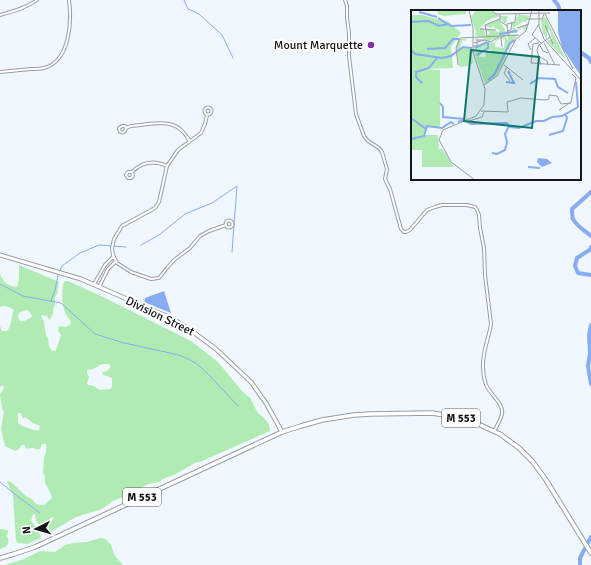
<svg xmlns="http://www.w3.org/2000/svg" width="591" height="565" viewBox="0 0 591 565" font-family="Signika,sans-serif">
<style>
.green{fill:#b1ebb4;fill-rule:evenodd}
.water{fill:#87acf0}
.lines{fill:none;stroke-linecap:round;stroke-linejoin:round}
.stream{stroke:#87acf0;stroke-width:1}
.river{stroke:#87acf0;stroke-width:4}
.street-casing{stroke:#999ea5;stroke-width:4}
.secondary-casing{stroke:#999ea5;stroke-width:5}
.primary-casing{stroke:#999ea5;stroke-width:5.5}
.street{stroke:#fff;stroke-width:2}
.secondary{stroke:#fff;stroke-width:3}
.primary{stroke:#fff;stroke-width:3.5}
.poi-dot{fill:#7f31a2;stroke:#fff;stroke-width:1.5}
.labels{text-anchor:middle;stroke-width:4;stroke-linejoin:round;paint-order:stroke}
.shield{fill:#fff;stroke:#5a5b5d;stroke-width:1}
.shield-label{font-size:11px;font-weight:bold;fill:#141518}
.poi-label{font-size:12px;fill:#141518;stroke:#fff;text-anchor:end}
.street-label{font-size:12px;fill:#141518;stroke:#fff}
.inset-river{fill:none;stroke:#87acf0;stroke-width:2}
.inset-road{fill:none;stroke:#999da2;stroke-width:1}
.view{fill:#0f766e;fill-opacity:0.15;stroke:#0f766e;stroke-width:2}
.inset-edge{fill:none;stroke:#141518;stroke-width:2}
</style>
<rect width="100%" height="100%" fill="#f1f7fe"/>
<!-- green -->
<path class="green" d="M19,265l40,17 -2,12 -2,3v7l-2,6v3l-3,7 -2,-2 -1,-2 -5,-1 -1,1 3,6 2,13 2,3 1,8 3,5h2l2,-1 5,-15 -3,-4 1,-5 7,1 4,-2 1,-3c-1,-2 -4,-5 -5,-8 -5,-9 -4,-20 -3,-30l2,-3h3l33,15 90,45 27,21 24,29 9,8 3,7 4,7 6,5 5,6 1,7 -68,30 -7,2 -21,12 -9,3 -6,4 -11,2 -20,11 -15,6 -11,8 -26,8 -27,16c-7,-3 -14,-10 -14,-19h-2l-2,7 7,8 3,9 -14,6 -9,-1 -2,-2 -3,-45c-1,-5 -5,-10 -6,-15l4,1 15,14 6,3 4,5 5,1h3l8,-7 -2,-6 -5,-9v-7l-2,-3 1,-16 2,-4v-9h-4l-2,5c-3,1 -4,0 -6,-1 -4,0 -5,1 -9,0v-3h-3l-3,4 -4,2 -10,-5 -4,-17 3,-17 -2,-3 -2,-15 3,-4 1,-5 -4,2v-70v9l2,5h5c6,-8 3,-12 7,-21 -4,-3 -10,-5 -14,-3v-34c2,9 8,13 17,14l2,-9zM26,310l3,1 3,5c-2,3 -8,6 -12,5l-2,-4 1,-4zM102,364h6l2,1c1,5 -3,6 -7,7l-1,2 10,4v9l-2,2 -10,1 -6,-4 -6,-1 -1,-2 2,-6 -2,-4v-3l6,-1zM18,413h3l2,6 2,-2 8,6 7,3 -1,4c-5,1 -18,-4 -21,-7z
M0,529l8,1v3l-2,3c3,3 3,6 1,10l-7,3z
M100,538l6,1 5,6 4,11 8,9h-118l19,-6 16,-8 15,1 10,-7 8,-2 14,-1z"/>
<!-- water -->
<path class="water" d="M164,291l7,22 -27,-11 1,-4z"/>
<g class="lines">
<!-- stream -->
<path class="stream" d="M184,0l4,9 11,5 23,21 11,23
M141,245l18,-10 26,-21 27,-11 25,-17 -5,66
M0,284l23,12 38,7 34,31 29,9 55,12 9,4 9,5 12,11 29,31
M51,301l4,-11 3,-15 4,-9 18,-13 19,-8 27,2
M0,482l21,17 19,14"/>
<!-- river -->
<path class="river" d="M554,0l4,5 2,6
M580,52l9,6 2,4
M591,192l-19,17c0,3 0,7 1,10 3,7 13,12 18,17
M591,247v2l-14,9 -2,8 3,7 13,2
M591,325l-2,10 1,18 -2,13 3,18
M580,565v-7l11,-21"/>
<!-- street casing -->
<g class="street-casing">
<path id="street" d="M345,0l2,6v12l2,15v23l7,58 8,22 4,5 11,7 3,4 5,17 -2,10 5,10 11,40 3,3h2l4,-2 17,-20 8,-3 7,-2h25l8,2 2,3 2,5 1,13 4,20 1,27 6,49c-2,14 -9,28 -8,43 0,5 1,12 3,18 4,9 18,19 16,29 -1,5 -5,12 -8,17
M0,15c14,-4 26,-7 37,-15
M0,72c10,-1 21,-2 31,-3 4,0 9,0 13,-1 26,-7 28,-46 25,-68
M204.5 111a3.5 3.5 0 1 1 7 0a3.5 3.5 0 1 1-7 0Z
M207,115l-2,9 -4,9 -23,17 -11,16 -8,36 -4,6 -33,18 -8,13 -2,9 1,7 4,8 14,9 20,7 8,-1 8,-10 7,-8 16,-12 10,-12 9,-5 17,-6
M126,128l-1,-2h-3l-3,2c0,4 3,6 6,3l1,-3 5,-2c16,-1 36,-7 49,3 4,3 7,8 10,12
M132,172l1,4 -2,2h-3l-2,-3 2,-3h4c10,-10 22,-12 35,-6
M225.5 224a3.5 3.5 0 1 1 7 0a3.5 3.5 0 1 1-7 0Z
M94,284l11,-19 8,-8
M99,287l9,-18 7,-7"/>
</g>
<!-- secondary casing -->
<g class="secondary-casing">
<path id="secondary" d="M0,255l81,24 92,40 16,10 27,20 35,33 15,21 16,29"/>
</g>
<!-- primary casing -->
<g class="primary-casing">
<path id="primary" d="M0,558l14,-4 21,-7 247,-115 19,-6 21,-6 32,-5 16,-1 62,-1 25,4 21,7 22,10 19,14 14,14 13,18 45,73"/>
</g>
<!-- street -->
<use href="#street" class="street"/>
<!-- secondary -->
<use href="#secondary" class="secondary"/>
<!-- primary -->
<use href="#primary" class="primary"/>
</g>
<!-- markers -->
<circle class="poi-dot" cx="371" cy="45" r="4"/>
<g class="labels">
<!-- shield labels -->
<g class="shield">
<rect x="442" y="409" width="38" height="18" rx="3"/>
<rect x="123" y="488" width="38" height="18" rx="3"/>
</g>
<g class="shield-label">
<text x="461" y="422">M 553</text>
<text x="142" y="501">M 553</text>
</g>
<!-- poi labels -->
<g class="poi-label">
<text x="363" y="49">Mount Marquette</text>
</g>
<!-- street labels -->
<g class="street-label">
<text transform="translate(160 316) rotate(26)" y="4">Division Street</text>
</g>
</g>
<!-- overview -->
<g transform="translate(411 10)">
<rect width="170" height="170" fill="#f1f7fe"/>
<path d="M26,0h29v4l-22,2 -6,-2zM65,0h13l11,6h12h-4l-3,9 -5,-9 -12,4 -9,9 4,-1 3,8 4,-3 -5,-5 14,4 1,-2 -6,-2 -1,-4 -1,4 -8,-2 15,-7 8,15 -12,8v5l9,1 1,-9 -3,-1 3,-3 3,6v-8l5,-3 -1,-7 7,-2h-3l2,-7 12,2 -4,3 1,4 -3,-2 -10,6 3,3 4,-3 7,-3 -3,7 -3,-4 -6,6h-5l-1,2h7l-12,20 2,1 -2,6 -9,14 -11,8 -11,-32h7l-2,5h6l1,-5 7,-1 -7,-2 -12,2 -1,-4 13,-5 7,1 8,-8h-6l5,1 -11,5 -9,-4 -4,3 -2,-1 5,-3 -5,-1 2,-3 -5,-15zM0,5h11l27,7 12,11 -10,14 2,21 -30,1 17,1v57h-13l-2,8h13l1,14h3l12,18h-32v-17h-11zM133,7l2,1 20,42 -19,-19 5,-2 -2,-9 -3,1v8l-4,-5 -2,-14zM48,29h7v2l-4,-1 -2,8 11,-1 2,16 -5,3 -9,1 -3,-20z" fill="#b1ebb4"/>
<path d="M147,0h23v66l-19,-29 -4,-15zM127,148l9,1 5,4 -10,4 -5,-5z" fill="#87acf0"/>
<path class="inset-river" d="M8,2l18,5M27,8l13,8 20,-1M0,12l17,-1 11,5 9,-2M88,24l18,-3M64,38l12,-6M16,39l18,-1 8,-9h6M0,40l4,4 27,4 9,-2 12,-9 9,1M66,45l11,-7v-6M77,70l6,-5 16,-32 5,-3M95,72l8,1 -6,-12M11,73l-6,-6v-5l13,-4 8,-10M119,74l9,-6 16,1 3,8 10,6M29,93l3,4v10l21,2M0,108l15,11M47,112l6,-2 7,4 36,-1 3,4 9,1 17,-7h8l8,-4 10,-1 16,-9 -2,-25M138,125l14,-4 4,-13 -2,-4M0,129l13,-3 3,-10 15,2 9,-6 3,2M81,143l5,1 8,-4 2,-8 -2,-8 4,-8M117,157l12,1"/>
<path class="inset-road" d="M58,0l4,18v24l12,37 -1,16 -8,11 -33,14 -4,10 12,22 24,18M80,0l5,4 54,-1M81,0h40M128,0v16l5,13 37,41M89,4v7l7,5M134,4l28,55M115,9h16l2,-5M128,14l-7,11 9,8M134,15l8,19M106,18l12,-4M69,19l16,1M96,21l4,-1 1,-8M97,25l-1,-11 8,-2 1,-8M76,26l-2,-11 15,-6M63,33l11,-3 6,2 10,-7M128,33l-6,1 -2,19 29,2M133,33l11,22M128,34l4,7 5,2M62,36h4v-6h8M91,37l-1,-9 4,-3M120,40l-3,-6 7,-6M127,46l9,5 1,4M47,55l-2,-17 4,-10 59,-3M93,55l19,15M130,55l-4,-15 2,-5 11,-8M96,57l-3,6 6,8M73,75l13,-9 19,-37 10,-8 6,-21M148,100l12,-8 5,-24 -4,-4M70,101l27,1 -1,-10 14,-4 24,2 4,-1v-4l8,1 4,8 10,-1M58,111l13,-4 2,-5"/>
<path class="view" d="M60,40l68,7 -7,71 -68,-7z"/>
<rect width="170" height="170" class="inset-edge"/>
</g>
<!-- north arrow -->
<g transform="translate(36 529) rotate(264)" stroke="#ffffff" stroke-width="3" paint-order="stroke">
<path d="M0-3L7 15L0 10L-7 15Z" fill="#141518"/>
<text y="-6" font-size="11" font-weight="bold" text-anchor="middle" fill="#141518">N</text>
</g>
</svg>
